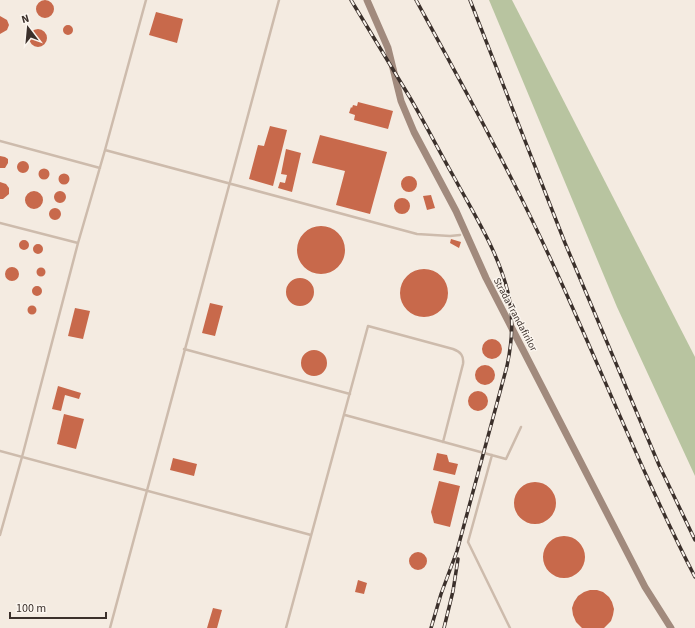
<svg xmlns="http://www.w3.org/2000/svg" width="695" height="628" viewBox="0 0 695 628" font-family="'Source Sans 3',sans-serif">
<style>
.green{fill:#b8c4a0}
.building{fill:#c8694b}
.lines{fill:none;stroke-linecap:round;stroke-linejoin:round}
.lane{stroke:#cdbbac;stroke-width:2.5}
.secondary{stroke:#a18a7d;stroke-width:7}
.rail-casing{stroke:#3b302b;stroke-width:3.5}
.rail{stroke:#fbf5ee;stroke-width:2;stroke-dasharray:6;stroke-linecap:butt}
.labels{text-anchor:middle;stroke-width:3;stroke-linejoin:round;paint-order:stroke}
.street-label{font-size:10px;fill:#3b302b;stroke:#fbf5ee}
</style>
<rect width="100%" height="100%" fill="#f4ebe1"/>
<!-- green -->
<path class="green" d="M489,0h23l183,357v119l-78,-169z"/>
<!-- building -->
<path class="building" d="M36 9a9 9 0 1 1 18 0a9 9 0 1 1-18 0Z
M156,12l27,7 -6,24 -28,-8z
M0,16l7,4 2,5 -2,5 -7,4z
M63 30a5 5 0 1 1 10 0a5 5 0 1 1-10 0Z
M29 38a9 9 0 1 1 18 0a9 9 0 1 1-18 0Z
M358,102l35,9 -5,18 -34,-9 1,-5 -6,-2 2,-6 1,1 1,-3 4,1z
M270,126l17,4 -14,56 -24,-7 9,-34 6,1z
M320,135l67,17 -17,62 -34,-9 9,-34 -33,-8z
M286,149l15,4 -9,39 -14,-4 2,-6 5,1 2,-8 -6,-1z
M0,156l5,1 3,2v4l-3,5h-5z
M17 167a6 6 0 1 1 12 0a6 6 0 1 1-12 0Z
M38.5 174a5.5 5.5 0 1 1 11 0a5.5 5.5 0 1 1-11 0Z
M58.5 179a5.5 5.5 0 1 1 11 0a5.5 5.5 0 1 1-11 0Z
M401 184a8 8 0 1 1 16 0a8 8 0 1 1-16 0Z
M0,182l6,2 3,4v6l-6,5h-3z
M54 197a6 6 0 1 1 12 0a6 6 0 1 1-12 0Z
M25 200a9 9 0 1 1 18 0a9 9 0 1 1-18 0Z
M431,195l4,13 -8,2 -4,-14z
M394 206a8 8 0 1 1 16 0a8 8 0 1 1-16 0Z
M49 214a6 6 0 1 1 12 0a6 6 0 1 1-12 0Z
M297 250a24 24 0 1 1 48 0a24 24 0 1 1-48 0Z
M451,239l10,3 -2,6 -9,-5z
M19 245a5 5 0 1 1 10 0a5 5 0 1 1-10 0Z
M33 249a5 5 0 1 1 10 0a5 5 0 1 1-10 0Z
M5 274a7 7 0 1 1 14 0a7 7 0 1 1-14 0Z
M36.5 272a4.5 4.5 0 1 1 9 0a4.5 4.5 0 1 1-9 0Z
M400 293a24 24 0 1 1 48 0a24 24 0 1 1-48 0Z
M286 292a14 14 0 1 1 28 0a14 14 0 1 1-28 0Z
M32 291a5 5 0 1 1 10 0a5 5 0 1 1-10 0Z
M210,303l13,3 -8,30 -13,-3z
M27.5 310a4.5 4.5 0 1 1 9 0a4.5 4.5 0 1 1-9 0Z
M75,308l15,3 -7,28 -15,-3z
M482 349a10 10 0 1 1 20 0a10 10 0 1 1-20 0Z
M301 363a13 13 0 1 1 26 0a13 13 0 1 1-26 0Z
M475 375a10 10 0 1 1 20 0a10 10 0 1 1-20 0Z
M58,386l23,7 -2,6 -14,-4 -4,16 -9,-2z
M468 401a10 10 0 1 1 20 0a10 10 0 1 1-20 0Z
M64,414l20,5 -8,30 -19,-5z
M437,453l10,2 2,7 9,2 -3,11 -22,-5z
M173,458l24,6 -3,12 -24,-6z
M439,481l21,5 -10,41 -16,-4 -3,-11z
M514 503a21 21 0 1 1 42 0a21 21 0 1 1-42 0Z
M543 557a21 21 0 1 1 42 0a21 21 0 1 1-42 0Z
M409 561a9 9 0 1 1 18 0a9 9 0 1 1-18 0Z
M358,580l9,3 -3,11 -9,-2z
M590,590h7l6,2 6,5 3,5 2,7 -1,6 -2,6 -7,7h-22l-6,-6 -3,-7 -1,-7 2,-6 4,-6 6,-4z
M213,608l9,2 -5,18h-10z"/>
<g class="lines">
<!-- lane -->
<path class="lane" d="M0,141l100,27
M105,150l312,84 33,2 10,-1
M0,223l78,20
M184,349l166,45
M345,415l161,44 15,-32
M0,451l311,84
M492,455l-24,87 42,86
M0,535l22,-78 56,-214 27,-93 41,-150
M110,628l169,-628
M286,628l82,-302 85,23c8,3 11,7 10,15l-20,78"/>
<!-- secondary -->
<path class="secondary" d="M367,0l21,48 13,53 13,31 42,79 30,67 159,309 26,41"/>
<!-- rail casing -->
<g class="rail-casing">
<path id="rail" d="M351,0c19,32 39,64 58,96 16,27 30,55 46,83 20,37 45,76 54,118 5,24 3,46 -2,69l-50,185 -16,43 -10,34
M416,0c47,86 94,171 135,260 49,106 91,214 144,317
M470,0l95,243 94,222 36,75
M444,628l9,-37 5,-32"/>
</g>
<!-- rail -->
<use href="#rail" class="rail"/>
</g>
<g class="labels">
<!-- street labels -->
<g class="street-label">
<text transform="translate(516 314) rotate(62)" y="4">Strada Trandafirilor</text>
</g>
</g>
<!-- north arrow -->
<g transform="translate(28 28) rotate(344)" stroke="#fbf5ee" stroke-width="3" paint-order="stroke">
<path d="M0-3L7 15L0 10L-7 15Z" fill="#3b302b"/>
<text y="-6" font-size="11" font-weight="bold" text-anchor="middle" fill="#3b302b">N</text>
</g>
<!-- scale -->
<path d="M10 612v6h96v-6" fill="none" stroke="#3b302b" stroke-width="2"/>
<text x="16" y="612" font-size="12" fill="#3b302b" stroke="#fbf5ee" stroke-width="3" paint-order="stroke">100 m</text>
</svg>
